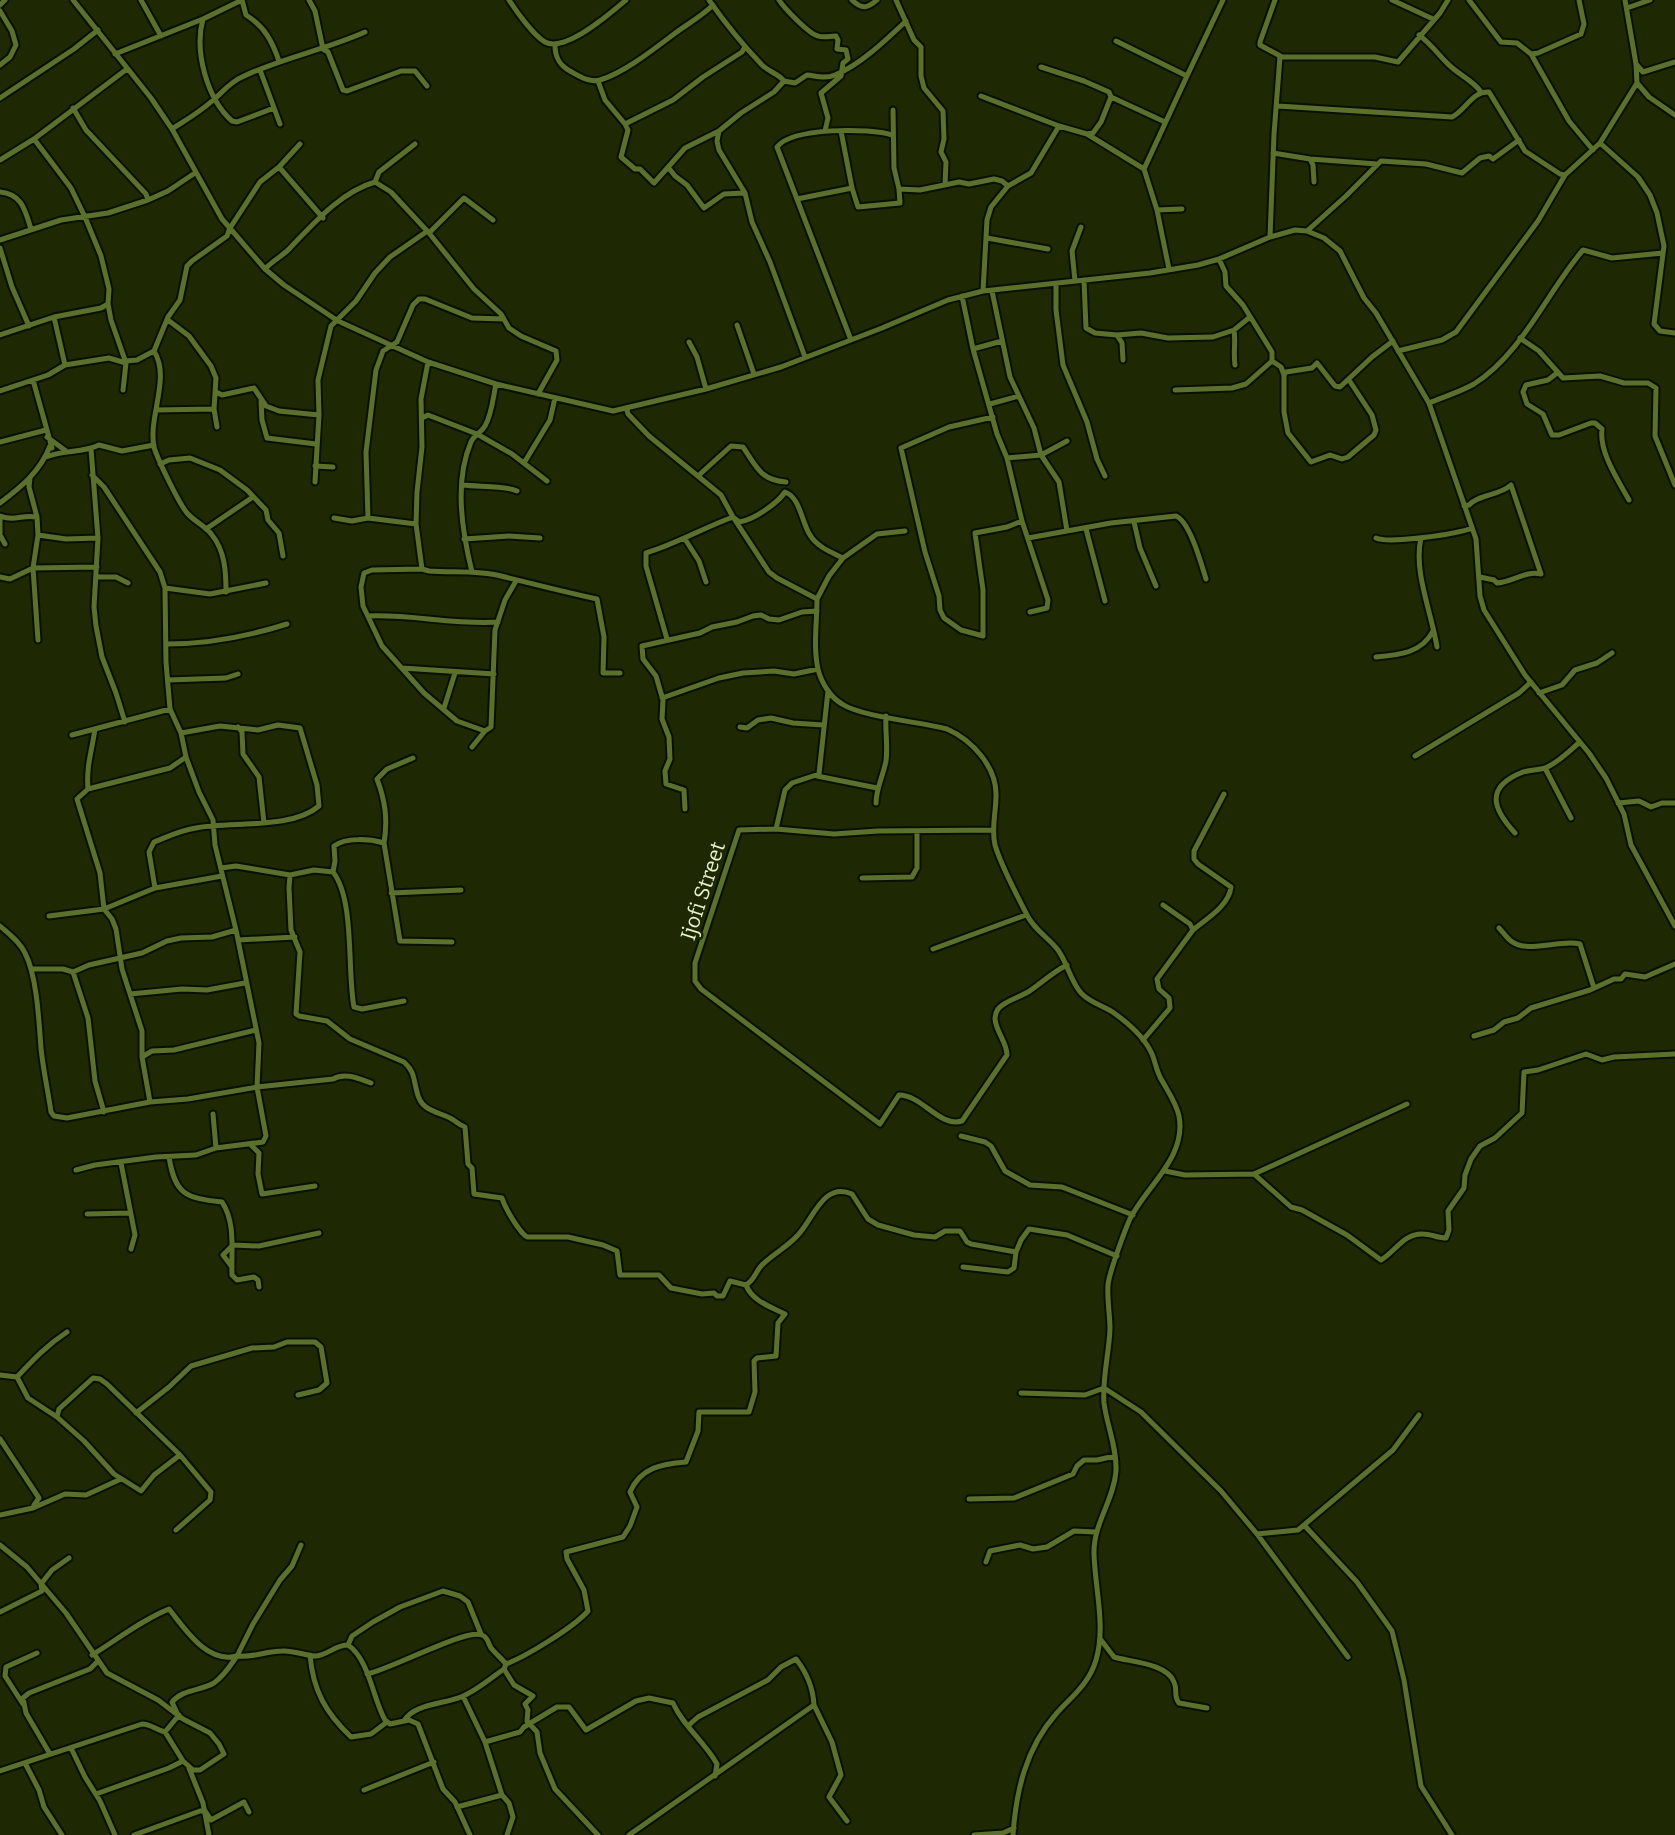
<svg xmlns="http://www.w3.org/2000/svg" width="1675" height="1835" viewBox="0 0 1675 1835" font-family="Bitter,serif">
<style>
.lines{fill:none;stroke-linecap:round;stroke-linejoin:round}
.street-casing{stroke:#0a1000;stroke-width:9}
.street{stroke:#5b702c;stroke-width:5}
.labels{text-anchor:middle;stroke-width:5;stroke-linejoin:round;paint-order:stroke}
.street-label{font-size:21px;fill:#e6f4d0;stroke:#1e2904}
</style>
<rect width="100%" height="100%" fill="#1e2904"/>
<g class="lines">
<!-- street casing -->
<g class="street-casing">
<path id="street" d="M73,0l78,98 21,31 50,90 43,50 19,16 54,36 90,41 68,22 117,27 93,-22 75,-22 101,-39 66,-28 35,-9 167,-18 48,-8 21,-6 51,-22 25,-7 12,1 17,7 16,13 24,47 12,15 53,90 47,136 4,57 4,14 41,65 64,78 17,25 18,36 7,31 44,81
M141,0l20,36
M242,0l-39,19c-9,32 4,80 29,102l5,1 37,-14
M242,0l4,15c19,12 26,26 33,46
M309,0l6,11 8,38 5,3 15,38 4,1 54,-20h14l12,15
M509,0c7,11 25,36 36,42 20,11 66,-29 81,-42
M709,0c16,23 34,45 53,65 7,7 17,9 22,16l-10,11 -33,21 -22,18 -34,17 -31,35 -14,-14h-5l-14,-12 7,-27 -3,-6 48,-24 30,-23 39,-25 3,-5
M779,0c5,8 30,34 39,36 6,2 12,0 18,0l2,4 -1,9 9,1 2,9 -5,4 -2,13 -20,17 7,25 -3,13
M852,0c10,10 16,8 25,0
M896,0l18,40 7,7v29l3,12 19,23 1,28 -3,13 5,10 -1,23
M1275,0l-15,42v3l22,12h93l23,5 42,-49 8,-13
M1392,0l41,19
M1469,0l32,42 16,1 14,11 7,-1 43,-19 3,-10 -5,-24
M0,5l5,-5
M1627,8l23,-8
M0,11l12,20 4,14 -6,12 -10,8
M1419,35c12,9 18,18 28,28 10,11 26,17 34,29
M1116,41l71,35 -43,93 13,41 12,59
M555,45c0,12 4,20 15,26 9,5 19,12 30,9 24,-7 54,-31 74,-46 13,-10 27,-17 39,-29
M115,54l88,-35
M1531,54l38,67 24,29
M1636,64l7,8 32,-10
M1041,67l43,14 25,11 2,5 54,25
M260,70l20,54
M1187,76l36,-76
M598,81l7,19 20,24
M784,81l11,2 12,-8c10,1 18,4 28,0 25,-10 51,-35 71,-54
M1637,83l12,14 26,18
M981,96l78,30
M0,98l74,-49 24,-19
M1278,106l174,11c14,-7 20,-26 37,-25l36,59 35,23 5,1 35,-32 37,-60 -1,-19 -11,-64
M73,108l13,22 60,64 2,6
M893,110l1,58 5,21
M172,129c14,-9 28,-17 40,-28 10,-8 18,-19 30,-24 39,-19 83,-27 123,-45
M719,131l-2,10 2,9 26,43 7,29 18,40 35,95
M841,131l11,57
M1087,134l57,35
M34,139l37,49 14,29 16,39 8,33 -1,15 3,16 15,43 -3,27
M1600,143l38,34 12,18 7,18 7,33 -10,78 6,7 15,2
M1273,153l37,6 67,5
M1310,159l3,6 1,17
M0,160l34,-21 93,-70
M279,167l44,51
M668,167l7,9 12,9 17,23 20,-14 21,-1
M375,182l16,10 38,41 45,56 27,25 8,14 12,8 35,15 1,9 -19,34
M375,182l4,-10 36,-28
M0,192c22,2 25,18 31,37
M797,199l55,-11 6,19 42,-4 -1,-14 21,1 39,-8 10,2 25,-5 8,2 6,5
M1157,210l25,-1
M1307,231l39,-35 35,-35 45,3 36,9 18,-15 9,-2 4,3 26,-19
M429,233l35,-35 29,22
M1270,237l4,-103 6,-77
M987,238l61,11
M0,240l61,-20 47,-7 40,-13 20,-9 27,-18
M0,248l12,39 17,39
M1219,259l6,13 1,14 17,19 29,47v9
M265,269c8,-9 18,-13 25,-21 25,-26 51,-56 85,-66
M1084,280l2,48 9,5 22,2 24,-2 27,5 45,-1 21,-7 16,-13
M1075,281l-3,-30 9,-24
M1056,284v26l7,55 24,57 10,37 8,17
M983,291l4,-71 4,-13 17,-21 23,-13 28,-47 28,8 6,-1 8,-11 10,-25
M992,291l18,86 24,51 7,27 18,27 8,49
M962,296l11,53 24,85 10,24 15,63 26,79 -1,8 -17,4
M54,317l11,48
M168,320l21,16 22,30 5,12 -2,31 3,18
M737,325l17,49
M1234,330c2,13 -1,22 1,35
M0,335l54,-18 47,-9 7,-4
M1117,335l5,8 1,17
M1520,338l19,13 24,27 37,-2 24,7h24l8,5 -1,48 20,49
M851,340l-74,-193c15,-20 93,-19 115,-12
M689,342l8,15 9,32
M973,349l29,-8
M154,351c17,27 -6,65 0,96 3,11 26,59 34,67 7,8 18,12 24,21 13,16 14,37 14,57
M1398,351l44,-11 14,-8 82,-111 27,-46
M1272,361l9,6 3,8v37l4,21 23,29 19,-7 12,4 6,-2 26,-22 2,-5 -4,-15 -23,-35
M1557,373l-9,7 -22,5 -3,7 4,12 16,10 9,21h7l32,-12h4l7,6c-3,23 16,51 27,71
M1284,375l2,-3 26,-4 5,-5 18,23 5,1 32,-30 21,-16
M33,380l19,68
M1175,390l57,-2 14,-4 26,-23
M0,391l48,-16 17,-10 44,-7 17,5v-2l11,-1 17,-9 14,-34 12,-17 7,-34 5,-5 35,-25 3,-8 30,-46 19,-15 21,-23
M216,392l6,3 32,-7 12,18 13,5 40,4 -1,-35 13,-54 25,-25 19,-28 15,-16 36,-25
M261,401l1,19 5,18 49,6
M1429,403c14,-6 31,-11 45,-19 48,-30 73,-92 109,-134l29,8 51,-5
M990,404l29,-8
M156,410l58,-1
M627,410l1,4 21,22 72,59 12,22 36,55 8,6 40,21c0,23 -4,48 1,70 3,13 12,28 24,35 20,13 79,18 105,25 25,11 50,38 49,67 0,17 -5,32 -1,49 7,23 20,46 31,68 7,16 22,24 32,37 10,14 13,33 24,44 9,9 22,12 32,19 14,10 31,25 38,41 3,7 4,15 8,23 7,13 16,25 19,39 8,42 -34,71 -50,105 -5,12 -20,52 -21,64 -1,15 2,30 2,44 -1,25 -8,50 -6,74 3,23 13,45 12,68 -2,29 -23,53 -22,83 1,35 12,72 2,106 -7,24 -24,36 -40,54 -30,34 -40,77 -43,121
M993,417l-44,10 -48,21 24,104 14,44 1,14 4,8 17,12 22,6v-46l-8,-57 32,-6 15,-6
M422,418l6,-3 49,19 35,20 35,27
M47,437l19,14
M0,442l46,-12
M91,449l7,89 -4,69 2,19 6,31 14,36 9,29
M46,457c17,-7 37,-4 53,-12l23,6 32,-6
M1007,458l34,-3 26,-14
M524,463l26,-43 5,-22
M160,464l9,-4 21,-2 30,12 27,20 19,20 2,10 11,13 4,23
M315,466l18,1
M698,476l33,-30 12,1c13,19 17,33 43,35
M30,478l-1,9 8,30 1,18 -5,33 5,72
M315,482l4,-67
M463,485c15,2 42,0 54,6
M0,503c21,-16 40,-31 50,-57
M1464,506l5,-1c10,-11 30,-9 42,-20l30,89c-14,-4 -29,8 -44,9l-3,-3 -14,-3
M0,516c17,6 21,-2 37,1
M0,518v15
M334,518l18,3 16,-3 48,6
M368,518l-2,-66 10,-82 7,-19 14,-9 16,-37 6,-6h6l47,19 32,1
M1134,522l6,26 16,38
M206,529l47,-32
M1086,529l19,72
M0,535l5,9
M38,535l28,4 32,-1
M1028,538l83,-15 65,-7c14,6 25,47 30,63
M1376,538c13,6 82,-4 96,-10
M1421,538c-8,33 11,76 16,109
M464,539l45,-3 31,2
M685,539l14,22 7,21
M422,569l-6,-45 1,-32 5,-45 -1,-48 7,-37
M472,572c-10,-41 -18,-90 -1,-130 3,-7 10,-9 14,-16 7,-12 8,-28 11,-42
M0,577l10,2 23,-11 64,-1
M96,577h20l12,6
M165,588l45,6 56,-11
M817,599l12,-23 14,-18 34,-24 28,-3
M368,616c44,-2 86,9 130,6
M667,639l-21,-73v-13c30,-9 57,-25 87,-36l6,5c14,-2 38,-18 46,-30 15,5 17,31 25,43 7,12 21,17 33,23
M167,644c42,0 79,-7 120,-20
M1376,657c23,-2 46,-4 57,-26
M402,668l92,6
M168,680l58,-2 12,-4
M1539,693l23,-8 13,-15 22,-7 15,-10
M662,698l57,-20 24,-5 31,-2 20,3 24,-5
M444,708l11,-35
M238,727l4,5 1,22 16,23 5,46
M740,727l7,1 11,-8 13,-2 22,5 30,2
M485,731l-28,-10 -33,-28 -42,-47 -19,-40 -2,-19 3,-14 8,-3 50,-1 7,2c23,2 48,-1 72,5 32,8 64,16 96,23l7,38 -1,36h17
M72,735l98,-26
M472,747l13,-16 6,-4 4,-97 10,-30 11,-19
M1415,756l104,-63 12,-11
M1545,768l26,50
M817,776l60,12
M88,789c-2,-22 4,-39 7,-60
M876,803c0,-14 7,-27 10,-42 2,-14 -1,-31 0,-45
M1618,803l21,-2 12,6 11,-4h13
M685,809l-1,-19 -18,-6 -1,-13 5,-12 -1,-22 -7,-18 1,-19 -7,-24 -13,-17 -1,-13 58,-13 12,-6 25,-5 16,-6 8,-1 8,4 10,1 23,-8 15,-1
M776,829l9,-39 7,-7 27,-9 9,-83
M993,830l-115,1 -44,3 -58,-5 -37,1 -44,133v18l6,8 179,135 19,-29c23,0 41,33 63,26l45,-66c0,-13 -11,-23 -12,-36 0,-4 1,-7 3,-10 7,-9 24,-12 33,-19 13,-9 22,-18 36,-25
M1515,833c-23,-25 -30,-46 8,-61 7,-2 15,-2 22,-4 13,-5 24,-17 35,-26
M384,843c4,-24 1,-43 -7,-64l10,-10 26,-11
M221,868l15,-2 54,9 24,-5 19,2c22,28 14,99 21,135l8,2 42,-8
M333,872l2,-11 -1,-15c12,-9 36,-7 50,-3l16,98 52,1
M290,875l-1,13 2,42 9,22 -4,62 3,2 28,5 23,18 54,23c11,10 9,16 13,30 4,19 19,19 33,26 6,3 9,7 15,9l3,37 4,4 2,26 28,4c3,10 17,34 25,39h41l35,8 14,6 3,24h39l12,13 31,6 12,-1 3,3h6l7,-15 16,4
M862,878l50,-1 5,-9v-37
M155,888l-6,-36 5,-10c13,-5 27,-12 42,-14 35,-7 95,2 123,-22l-2,-21 -17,-57 -22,-3 -20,5 -38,-4 -39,7
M391,893l70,-3
M49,916l55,-7 51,-21 67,-12
M0,926c9,8 20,16 25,27 12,23 14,69 16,95 2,21 7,43 10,64l3,4 13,2 83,-16 38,-3 69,-12 76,-8c13,-7 26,0 38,4
M1499,928c4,4 7,9 12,13 16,13 49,-2 69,3l14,44
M1193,930c13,-11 36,-24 38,-43l-33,-23 -4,-5v-8l30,-57
M238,940l57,-3
M933,949l93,-34
M32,969h31l10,3 16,-7 53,-12 25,-12 14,-3 31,-1 24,-7
M73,972l15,46 7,63 9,31
M130,994l52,-5 25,1 38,-7
M1474,1036l20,-6 10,-8 14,-4 13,-10 59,-18 24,-11h7l4,-5 20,3 30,-13
M1143,1040l27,-32 -1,-10 -10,-9 -2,-10 36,-49 -3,-6 -27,-19
M142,1057l10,-6 22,-1 82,-20
M150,1102l-8,-45v-26l-20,-62 -6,-40 -4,-10 -8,-10 -4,-36 -23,-74 11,-10 82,-21 16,-11
M213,1114l3,34
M961,1136l24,6 6,4 14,25 25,14 32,2 71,28
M250,1144l9,9 -1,21 4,20 53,-8
M169,1157c6,38 17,41 53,45 14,21 9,49 10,73l5,5 17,-3 4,3 1,7
M121,1163l14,72 -4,14
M76,1170l19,-5 61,-8 40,-2 20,-7 47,-6 3,-6 -9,-49 2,-44 -23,-113 -21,-85 -2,-25 -14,-28 -13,-35 -5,-24 -11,-24 -4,-47 -1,-74 -5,-16 -56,-85 -12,-12
M1165,1171l20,4 69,-1 153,-70
M1254,1174l37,33 11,3 45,25 34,25c15,-9 23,-27 42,-26 8,0 15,4 23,4l3,-8 -1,-19 16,-23 1,-13 6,-16 9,-13 15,-8 27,-25 2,-41 14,-2 48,-16 16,6 12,-3 61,-3
M87,1214l43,-1
M233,1245l26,1 60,-13
M232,1267l-9,-12 10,-10
M963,1267l45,5 6,-4 2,-16
M746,1285c9,-5 10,-15 17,-21 10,-10 24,-17 34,-28 16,-16 26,-55 55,-42l16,25 10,6 36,10 21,2 10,-6h15l7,11 4,2 45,8 5,-12 8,-11 38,6 50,21
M0,1375l17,2
M17,1377l11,21 29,19 27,24 30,33 27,17 13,-16 26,-20
M17,1377c16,-17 30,-32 50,-45
M1021,1393l64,2 19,-7 37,24 80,79 36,43 91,123
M136,1413l33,-26 22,-21 61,-18 22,-1 13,-5h28l6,5 6,36 -8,7 -21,5
M57,1417l2,-8 34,-31 7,1 7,5 73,71 31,37 -1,8 -34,30
M0,1439l39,59 -5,7
M969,1499l45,-1 59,-24 4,-8 7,-6h13l18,-4
M0,1515l33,-7 32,-14 21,1 35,-16
M1304,1525l53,57 35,49 12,49 17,106 31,49
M1257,1534l41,-4 95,-80 26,-35
M0,1545l27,22 39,46 41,60 51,27 25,19 27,14 9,11 5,10 -24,16h-7l-10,-9 -18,-29c-9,-2 -14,-8 -23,-8l-142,47
M986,1562l4,-11 30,-6 13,4 14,-2 27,-16 21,1
M0,1612l42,-21 -1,-7 11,-14 17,-12
M1101,1640l13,17c16,5 53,6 60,25 4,8 -1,14 5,21l28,5
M348,1645l4,-9 21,-14 27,-15 43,-16 17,5 8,6 13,32
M92,1655c26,-16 50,-35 77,-46 16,20 38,55 68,47l16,-32 27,-44 12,-14 9,-21
M310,1655c3,36 16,58 41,82l20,-3 16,-12
M506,1664l-2,5 10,16 19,11 -8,8 3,6 -1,11 10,11 3,21 15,36 43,46
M367,1674c25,-5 99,-46 115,-39 6,2 6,8 9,13 5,6 11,11 15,16 21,-8 68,-37 82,-53l-4,-21 -17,-31 -1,-7 57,-15 7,-11 7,-19 -7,-15c11,-25 32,-28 56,-30l12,-31 1,-19h50l6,-20 -1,-31 3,-3 19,-2 2,-33 7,-9c-14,-7 -33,-13 -39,-29
M463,1696l22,46 35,-10 4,-5 33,-20h12l17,23 50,-29 13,-3 24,5c10,23 32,39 44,61l-2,12
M23,1704l-18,-28 1,-9 31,-14
M177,1713l-5,-11c11,-13 28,-11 42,-19 10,-7 16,-17 23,-27 16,2 29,-5 45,-5 12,-1 23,5 34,5 12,-1 19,-11 32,-11 21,14 25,54 37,75l5,4 19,-4 9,4 25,65 12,13 15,33
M404,1721c9,-17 40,-17 57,-24 15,-6 30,-19 43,-28
M689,1725l9,-8 70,-37 13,-13 15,-8c11,14 17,28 18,46
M165,1732l14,-17
M485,1742l17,53 7,8 4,14 -6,18
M71,1748l14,29 15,24 15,34
M50,1754l-24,-41 -3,-15 6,-5 61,-24 7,-7
M25,1763l14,27 5,17 18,28
M189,1768l14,35 6,32
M364,1790l70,-28
M96,1794l73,-26 14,-7
M457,1807l45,-12
M134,1835l66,-24h5l6,9 33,-18 5,10
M629,1835l185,-130 18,37 9,33 -12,22 18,24
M974,1835l29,-2 11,-5"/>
</g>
<!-- street -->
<use href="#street" class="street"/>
</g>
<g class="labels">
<!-- street labels -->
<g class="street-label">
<text transform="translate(703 891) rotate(-72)" y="7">Ijofi Street</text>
</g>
</g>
</svg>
